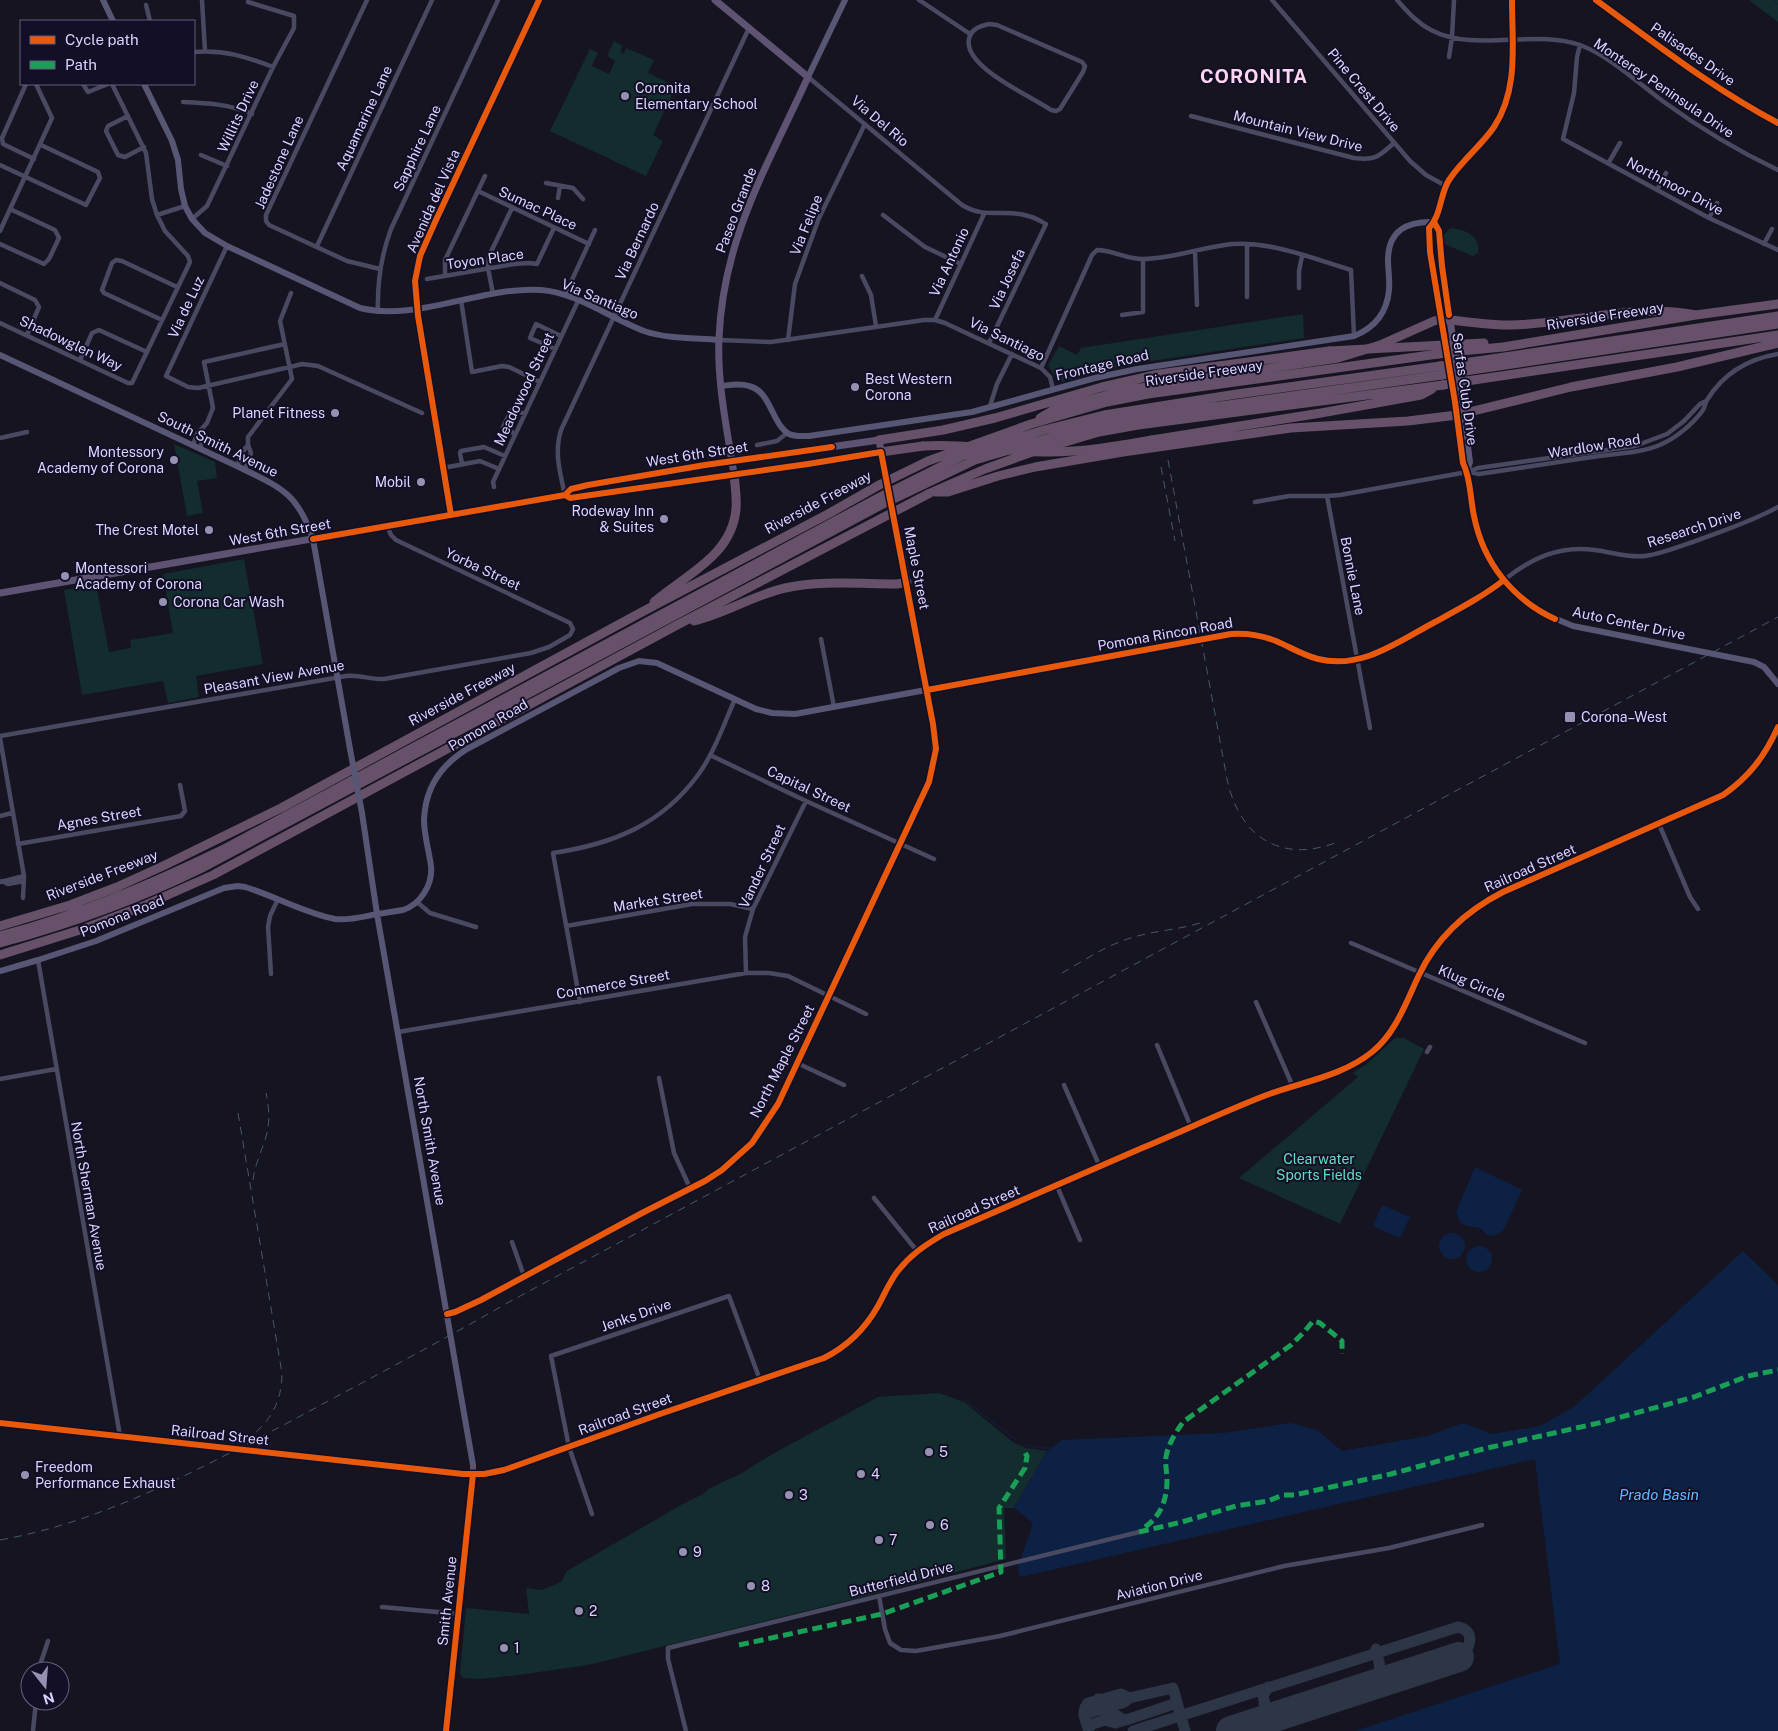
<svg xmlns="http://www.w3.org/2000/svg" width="1778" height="1731" viewBox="0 0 1778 1731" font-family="'Public Sans',sans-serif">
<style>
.green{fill:#132c2d}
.water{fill:#0d2144}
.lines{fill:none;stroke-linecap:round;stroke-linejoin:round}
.stream{stroke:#0d2144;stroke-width:1}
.taxiway{stroke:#2c3646;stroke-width:11}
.runway{stroke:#2c3646;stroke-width:30}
.street{stroke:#4a4962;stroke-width:4.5}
.secondary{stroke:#575674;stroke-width:6}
.primary{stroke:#5e5373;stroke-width:7}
.highway{stroke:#67516a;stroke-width:9}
.rail{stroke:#43596b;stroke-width:1;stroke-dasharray:8 6;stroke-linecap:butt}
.secondary-bridge{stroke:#575674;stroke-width:6}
.primary-bridge{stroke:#5e5373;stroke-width:7}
.highway-bridge{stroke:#67516a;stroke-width:9}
.quiet{stroke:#1a9f57;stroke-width:5;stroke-dasharray:10 5;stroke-linecap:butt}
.cycleway-casing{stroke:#130f26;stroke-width:9}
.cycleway{stroke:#e8590c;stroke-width:6}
.poi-dot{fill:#9591b1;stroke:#130f26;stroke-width:2}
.labels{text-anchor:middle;stroke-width:4;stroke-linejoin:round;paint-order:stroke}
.street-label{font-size:14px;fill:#d9d4ff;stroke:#130f26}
.poi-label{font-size:14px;fill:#d9d4ff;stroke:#130f26;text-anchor:start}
.park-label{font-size:14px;fill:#5fe0c0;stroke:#130f26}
.water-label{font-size:15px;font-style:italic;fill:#62b6ff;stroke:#130f26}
.district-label{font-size:19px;font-weight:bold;letter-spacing:1px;fill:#ffd6f0;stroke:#130f26}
</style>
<rect width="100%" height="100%" fill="#161421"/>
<!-- green -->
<path class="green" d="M1749,0h29v22z
M614,41l9,5 -3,6 4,2 2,-6 28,12 -6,13 19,9 1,2 -3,8 7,3 -19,40 10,6 -17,35 -96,-45 40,-82 8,4 -6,13 17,8 6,-13 -8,-5z
M1452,228c14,2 29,8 26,25l-5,3 -29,-12v-9l5,-6z
M1303,314l1,24 -159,24 -84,20 -4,-2 -9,-15 11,-19 18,9 4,-7z
M174,444l41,18 2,16 -20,3 6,32 -16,3z
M244,559l19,105 -67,12 3,21 -31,6 -5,-22 -81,14 -18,-105 32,-5 13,67 22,-4 -1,-8 43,-7 -10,-59z
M1395,1038h9l20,11 -84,175 -101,-46 119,-101 -5,-4 15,-10z
M939,1393l25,9 50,41 12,5 21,3 -33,57h-10l2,51 -140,37 -278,69 -77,11 -33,3 -14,-1 -4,-4 6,-66 63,6 -3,-26 16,2 19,-8 6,-11 114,-66 22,-11 7,-6 30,-14 36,-22 102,-55z"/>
<!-- water -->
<path class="water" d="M1475,1167l47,23 -19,41 -8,4 -7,1 -8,-8 -17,-3 -4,-5 -3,-8z
M1382,1205l28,12 -10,21 -27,-12z
M1439 1246a13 13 0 1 1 26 0a13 13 0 1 1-26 0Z
M1466 1259a13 13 0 1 1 26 0a13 13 0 1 1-26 0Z
M1743,1251l35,34v446h-423l205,-67 -25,-205 -515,118 -2,-10 15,-44 -19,-15 33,-57 15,-11 161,-7 68,-10 26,7 25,21 85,-15 36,-13 29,11 48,-8 35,-20z"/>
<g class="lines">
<!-- stream -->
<path class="stream" d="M1773,0l5,5
M963,1399l53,41
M1026,1445l13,3h13"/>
<!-- taxiway -->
<path class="taxiway" d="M1268,1687l-5,9 3,12 10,5h12
M1364,1688c22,-11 16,-19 12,-39
M1098,1699c12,1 20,11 31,-1l44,-10 12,43
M1084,1716c7,-5 19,-9 28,-4 5,3 8,7 14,8l51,-17
M1248,1725c10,-4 17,-9 16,-21
M1087,1726l18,-6 10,3 11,-3
M1089,1731c-3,-10 -9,-19 -1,-28l33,-9 8,4
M1133,1731l325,-104c18,3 13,23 1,30"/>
<!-- runway -->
<path class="runway" d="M1231,1731l228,-74"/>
<!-- street -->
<path class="street" d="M202,0l3,51
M367,0l-101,215v6l3,4 78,36 33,8
M919,0l51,34
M1272,0l138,161 16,14 20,11
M1397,0c10,11 20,23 34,30 43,23 104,-1 149,15 30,11 59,39 84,57 37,27 74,49 114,68
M146,5l4,16
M989,24l8,1 85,37 3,4 -2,6 -23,37 -4,2 -5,-1c-20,-14 -88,-43 -82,-71 2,-10 11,-13 20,-15z
M1580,45l-3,12 -3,36 -11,46 146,79 69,32
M194,52c28,-3 53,5 79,15
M1449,57l3,-20 2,-37
M808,77l154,128c25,15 42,3 66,11 6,1 12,5 18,8l-57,119
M26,84l-24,54 1,6 31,15
M83,84l5,8 20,-8
M183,102c24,1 46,2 69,12
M128,116l-20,10 -2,5 12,24 7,2 19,-10
M1191,116l163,42c22,3 25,-2 40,-15
M201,155l26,11
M1609,162l11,-19
M0,165l86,40 14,-27 -2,-6 -57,-27
M546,183l27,5 10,11
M1657,190l9,-17
M478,191l111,53
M558,198l2,-12
M157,215l28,-9
M883,215l42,32 36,17
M1709,218l8,-15
M192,219l15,-13 66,-139 21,-39v-12l-46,-14
M0,231l52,-113 -16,-34
M0,244l44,20 5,-5 10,-21 -4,-8 -45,-21
M1247,244v53
M1764,244l8,-15
M227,246l-61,130 22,11 10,1 96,-22 8,-2 16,2 104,47
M317,246l115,-246
M1195,251l2,54
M445,276v-16l40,-84
M862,276l9,19 5,31
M427,279l87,-15 15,-1 8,1 17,-36
M0,283l35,17 4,7 -12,28
M1299,288v-17l3,-15
M493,294l-5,-26 1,-12 23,-48
M565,295l30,-65
M461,300l11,72 30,-6 7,1 31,15
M378,312c-1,-30 3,-56 13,-83l107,-229
M1122,315l21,-3v-53
M162,320l-58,-27 -2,-3 10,-27 4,-3 6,1 55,26
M935,320l49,-106
M0,323l128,60h4l58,-121 -2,-6 -23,-25 -8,-16 -5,-16 -6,-46 -34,-69
M719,340l52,2 153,-22h11l10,3 96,45 9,9 3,12
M788,340l7,-56 24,-66 46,-94
M555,349l-25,-11 6,-14 25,12
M80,360l12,-27 7,-3 48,22
M1041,368l51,-113 5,-5c15,0 29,9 45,9 30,0 60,-12 90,-15 38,-3 83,15 119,26l3,66
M990,406l7,-22 15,-30
M515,434l-12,-7 9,-18 13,5
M0,438l27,-6
M193,445l4,-11 10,-11 6,-15 -9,-46 81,-18
M757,445l20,-4 10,-8
M200,448l4,-12 -1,-7
M462,464l-2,-11 1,-2 23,-4 21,9
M237,466l6,-15 5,-6
M443,468l37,-7 19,8
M245,469l6,-16 -3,-8v-8l44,-58 -12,-58 11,-28
M1469,472l10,2c40,-6 80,-12 120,-18 22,-3 43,-3 63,-12 15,-7 31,-20 41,-34 2,-3 2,-7 4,-10 16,-26 41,-41 71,-46
M494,487l-1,-5 85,-181
M565,495c-5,-22 -11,-43 -4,-65l188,-402
M1327,496l43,232
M1255,502l34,-6h38l13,-1 127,-23 11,-4 157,-22 32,-12 17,-13 16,-17 6,-3
M1504,580c27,-22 56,-35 91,-30 17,2 32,8 50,6 16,-2 32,-9 48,-14 29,-11 58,-20 85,-35
M821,639l13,68
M0,736l346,-60c13,-2 25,4 38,3l147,-26 18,-6 21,-12 3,-6 -3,-6 -174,-83 -5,-5 -4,-9
M0,738l24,138 -1,22
M710,755l96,46 128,58
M0,816l12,-3
M1659,824l31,73 8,12
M18,844l163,-28 4,-5 -5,-26
M2,881l6,3 16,-3
M0,882l24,-6
M417,902l13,11 46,14
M566,926l126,-22h38l23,5
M1351,943l234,100
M38,960l82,476
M746,973l-1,-36 8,-28 53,-108
M271,974l-3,-47 2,-11 8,-17
M580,1002l-27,-149c60,-9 108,-28 145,-78 16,-22 26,-51 37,-76
M1256,1002l37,85
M398,1032l348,-59h23l19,3 78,38
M1157,1045l34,82
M1427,1052l3,-5
M797,1063l47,22
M659,1078l15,75 16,35
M0,1079l56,-10
M1064,1085l36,82
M1057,1186l23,54
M874,1198l43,53
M512,1242l12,34
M592,1514l-23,-67 -18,-91 178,-60 31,84
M879,1596l6,33 5,14 11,7 15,1 84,-15 284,-70 105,-18 93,-23
M382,1607l77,7
M40,1671l1,-9 7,-21
M33,1731l3,-30
M686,1731l-18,-72v-11l471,-116"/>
<!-- secondary -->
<path class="secondary" d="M103,0l10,21
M1596,0c59,43 117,89 182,123
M808,77l37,-77
M144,84l28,57 6,19 3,29 4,17 7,13 13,14 22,13 133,62c57,14 123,-22 181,-18 34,2 71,29 103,41 23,8 51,7 75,9
M0,355l239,112c42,21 58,25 74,72l37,210
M721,386c10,-1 19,-3 28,0 22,5 22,37 40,48 6,3 13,2 20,2l163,-24 123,-34 42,-9 217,-33c20,-8 33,-23 35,-46 1,-10 -1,-20 -1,-30 0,-30 20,-39 46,-38
M1464,414l6,48 -3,10
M1457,415l6,48 4,9 6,42 6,23 11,24 25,31 27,21 31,13 100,20
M451,515l-33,-199 -3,-35 5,-25 16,-36 103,-220
M1754,662l10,5 14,17
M362,813l15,101 96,551v20l-27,246
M0,971l38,-11 58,-19 128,-53 14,-2 7,1c30,9 59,26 90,32 16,2 33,-4 49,-6 6,-1 13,-2 19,-3 18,-6 30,-26 28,-44 -2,-15 -7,-31 -7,-46 1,-31 17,-55 43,-71l152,-81 20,-7 18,2 99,46 16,4 23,1 436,-80c15,-1 30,1 45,7 14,6 27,14 42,18 44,11 81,-18 117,-37 24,-13 47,-25 69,-42
M447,1314l8,-2 26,-12c53,-30 107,-59 161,-87 31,-17 65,-29 92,-53 18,-16 32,-35 44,-56l151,-322c12,-42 2,-71 -6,-113 -6,-29 -11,-58 -16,-87
M0,1423l463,51h21l20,-4 156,-56 164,-56c24,-12 41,-29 54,-52 6,-11 11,-23 19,-34 13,-17 28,-27 47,-38 66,-28 132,-57 198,-86 41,-17 81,-36 122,-52 36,-14 77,-19 108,-44 24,-19 34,-50 47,-77 18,-38 47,-64 84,-83l220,-97c26,-18 42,-39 55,-68"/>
<!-- primary -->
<path class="primary" d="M715,0l93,77c-40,88 -85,161 -89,261 -2,45 8,91 15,136
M1434,222l5,9 3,35 22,148
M1457,415l-27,-163 -1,-24c12,-12 11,-34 20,-48 13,-20 32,-34 45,-53 25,-38 18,-84 18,-127
M565,495l6,-6 17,-4 117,-20 174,-25 4,21
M896,528l11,54
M0,593l565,-98 5,3 238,-34 73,-12"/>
<!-- highway -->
<path class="highway" d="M1461,351l42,-4 193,-32 82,-11
M1464,363l314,-47
M1465,371l313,-47
M1467,381l311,-46
M1040,418l15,-9 72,-19 211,-32 42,-13 54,-24 8,-2c29,3 59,8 87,5 55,-4 113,-20 167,-9
M879,440l64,-10 52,-12 107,-31 57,-13 170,-23
M1152,440l169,-27 100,-18 11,-6
M881,452l42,-6
M936,492h12l50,-16 37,-9 88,-15 168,-24 117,-7 49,-6 114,-28 106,-20 101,-24
M654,602c31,-27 78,-46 82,-93 1,-11 -1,-23 -2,-35
M694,621c32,-8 60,-26 91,-33 36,-8 76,-4 112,-4l10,-2
M0,926l70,-21 47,-18 46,-21 118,-58 359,-195 188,-99 53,-30 47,-23 103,-37 76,-22 41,-8 290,-40
M0,936c80,-21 154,-53 228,-89l652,-350 84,-42 80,-25 60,-15 133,-21 203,-28
M0,943c70,-19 137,-43 202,-75l679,-363 94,-45 101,-30 45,-10 321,-45
M0,955l83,-26 60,-23 70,-31 466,-251 251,-131 55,-24 50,-18 64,-19 39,-7 305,-40"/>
<!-- rail -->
<path class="rail" d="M1168,460l59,319c12,58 54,85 111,63
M1161,467l14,74
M1062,973c23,-13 46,-29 72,-36 23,-7 46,-7 69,-15
M238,1113l44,260c0,28 -11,48 -33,65
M253,1180c2,-17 10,-31 14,-47 3,-13 2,-26 -1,-40
M0,1540c106,-19 199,-71 293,-120 72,-39 145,-77 216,-118l1269,-685"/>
<!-- secondary-bridge -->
<path class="secondary-bridge" d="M1673,646l81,16
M350,749l12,64"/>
<!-- primary-bridge -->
<path class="primary-bridge" d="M883,461l13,67"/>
<!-- highway-bridge -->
<path class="highway-bridge" d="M1329,351l155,-8
M1438,354l23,-3
M1440,366l24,-3
M1442,375l23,-4
M1443,385l24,-4
M923,446c42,-3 84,6 126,6 35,0 69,-6 103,-12"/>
<!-- quiet -->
<path class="quiet" d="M1145,1527c16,-11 22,-28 22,-47 0,-8 -2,-15 -1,-23 2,-13 10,-25 17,-35l108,-77 13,-13 9,-11 7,2 22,18v13
M1139,1532l43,-10 54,-16 32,-5 15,-6h11l97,-21 92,-25 120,-27 91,-25 54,-21 30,-6
M739,1645l143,-31 119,-42 -2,-64 26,-40 2,-12 -4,-7"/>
<!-- cycleway casing -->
<g class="cycleway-casing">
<path id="cycleway" d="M1512,0c0,43 7,89 -18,127 -13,19 -32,33 -45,53 -9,14 -8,36 -20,48l1,24 25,150 8,61c8,16 7,35 11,53 9,46 38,83 81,103
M1596,0c59,43 117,89 182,123
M1434,222l5,9 3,35 7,49
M565,495l6,-6 17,-4 117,-20 127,-18
M451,515l-33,-199 -3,-35 5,-25 16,-36 103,-220
M313,539l252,-44 5,3 238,-34 73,-12 52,272 3,25 -7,33 -151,322 -26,39 -30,27 -17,11 -63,32 -161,87 -26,12 -8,2
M927,690l304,-56c15,-1 30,1 45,7 14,6 27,14 42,18 44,11 81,-18 117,-37 24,-13 47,-25 69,-42
M0,1423l463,51h21l20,-4 156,-56 164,-56c24,-12 41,-29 54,-52 6,-11 11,-23 19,-34 13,-17 28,-27 47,-38 66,-28 132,-57 198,-86 41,-17 81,-36 122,-52 36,-14 77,-19 108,-44 24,-19 34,-50 47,-77 18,-38 47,-64 84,-83l220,-97c26,-18 42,-39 55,-68
M446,1731l27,-257"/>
</g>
<!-- cycleway -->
<use href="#cycleway" class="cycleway"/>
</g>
<!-- markers -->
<g class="poi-dot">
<circle cx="625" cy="96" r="5"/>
<circle cx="855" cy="387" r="5"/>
<circle cx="335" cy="413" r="5"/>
<circle cx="174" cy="460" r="5"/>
<circle cx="421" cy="482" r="5"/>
<circle cx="664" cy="519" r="5"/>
<circle cx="209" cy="530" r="5"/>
<circle cx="65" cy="576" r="5"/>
<circle cx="163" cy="602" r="5"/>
<rect x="1564" y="711" width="12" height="12" rx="2.5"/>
<circle cx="929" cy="1452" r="5"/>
<circle cx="861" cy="1474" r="5"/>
<circle cx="25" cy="1475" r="5"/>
<circle cx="789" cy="1495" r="5"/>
<circle cx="930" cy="1525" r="5"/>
<circle cx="879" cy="1540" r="5"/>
<circle cx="683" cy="1552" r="5"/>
<circle cx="751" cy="1586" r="5"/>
<circle cx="579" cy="1611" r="5"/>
<circle cx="504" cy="1648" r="5"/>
</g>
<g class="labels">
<!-- street labels -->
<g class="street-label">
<text transform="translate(1693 54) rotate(35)" y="5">Palisades Drive</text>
<text transform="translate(1664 88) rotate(34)" y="5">Monterey Peninsula Drive</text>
<text transform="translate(1364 90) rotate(50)" y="5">Pine Crest Drive</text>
<text transform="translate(238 116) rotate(-65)" y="5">Willits Drive</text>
<text transform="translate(364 118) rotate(-65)" y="5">Aquamarine Lane</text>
<text transform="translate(880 121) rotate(40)" y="5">Via Del Rio</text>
<text transform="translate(1298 131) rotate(14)" y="5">Mountain View Drive</text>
<text transform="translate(417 148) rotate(-65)" y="5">Sapphire Lane</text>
<text transform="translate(279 162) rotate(-66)" y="5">Jadestone Lane</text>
<text transform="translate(1675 186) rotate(28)" y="5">Northmoor Drive</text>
<text transform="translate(433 201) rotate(-66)" y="5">Avenida del Vista</text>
<text transform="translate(538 208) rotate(25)" y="5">Sumac Place</text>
<text transform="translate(736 210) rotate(-69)" y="5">Paseo Grande</text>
<text transform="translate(806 225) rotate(-68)" y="5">Via Felipe</text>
<text transform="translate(637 241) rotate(-65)" y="5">Via Bernardo</text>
<text transform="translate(485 259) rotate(-8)" y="5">Toyon Place</text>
<text transform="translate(949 262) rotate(-65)" y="5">Via Antonio</text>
<text transform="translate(1007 279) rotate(-65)" y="5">Via Josefa</text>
<text transform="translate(600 299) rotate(23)" y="5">Via Santiago</text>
<text transform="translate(186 307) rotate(-65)" y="5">Via de Luz</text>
<text transform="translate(1605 316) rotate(-9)" y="5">Riverside Freeway</text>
<text transform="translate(1007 339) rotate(26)" y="5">Via Santiago</text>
<text transform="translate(71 343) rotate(25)" y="5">Shadowglen Way</text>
<text transform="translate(1102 365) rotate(-13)" y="5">Frontage Road</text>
<text transform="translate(1204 373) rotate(-8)" y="5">Riverside Freeway</text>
<text transform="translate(524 389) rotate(-65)" y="5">Meadowood Street</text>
<text transform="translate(1465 389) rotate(82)" y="5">Serfas Club Drive</text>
<text transform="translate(218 444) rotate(26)" y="5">South Smith Avenue</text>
<text transform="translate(1594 446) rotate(-9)" y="5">Wardlow Road</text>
<text transform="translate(697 454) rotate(-9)" y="5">West 6th Street</text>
<text transform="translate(818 502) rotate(-28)" y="5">Riverside Freeway</text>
<text transform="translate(1694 528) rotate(-18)" y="5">Research Drive</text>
<text transform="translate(280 532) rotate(-10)" y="5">West 6th Street</text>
<text transform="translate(917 568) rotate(79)" y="5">Maple Street</text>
<text transform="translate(483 569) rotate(25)" y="5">Yorba Street</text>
<text transform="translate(1353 576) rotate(79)" y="5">Bonnie Lane</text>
<text transform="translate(1629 623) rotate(12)" y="5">Auto Center Drive</text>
<text transform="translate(1165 634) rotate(-10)" y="5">Pomona Rincon Road</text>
<text transform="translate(274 677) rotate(-10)" y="5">Pleasant View Avenue</text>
<text transform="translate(462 694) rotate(-28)" y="5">Riverside Freeway</text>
<text transform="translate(488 725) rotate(-30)" y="5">Pomona Road</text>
<text transform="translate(809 789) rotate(25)" y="5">Capital Street</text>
<text transform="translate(99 818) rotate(-10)" y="5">Agnes Street</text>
<text transform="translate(762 866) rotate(-65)" y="5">Vander Street</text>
<text transform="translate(1530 868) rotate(-24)" y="5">Railroad Street</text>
<text transform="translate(102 875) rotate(-21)" y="5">Riverside Freeway</text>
<text transform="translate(658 900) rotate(-9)" y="5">Market Street</text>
<text transform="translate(122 916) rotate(-22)" y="5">Pomona Road</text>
<text transform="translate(1472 983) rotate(23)" y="5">Klug Circle</text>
<text transform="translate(613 984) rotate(-10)" y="5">Commerce Street</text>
<text transform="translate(782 1061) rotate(-63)" y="5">North Maple Street</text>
<text transform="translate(430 1141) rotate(80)" y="5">North Smith Avenue</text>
<text transform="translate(89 1196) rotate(80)" y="5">North Sherman Avenue</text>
<text transform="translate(974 1209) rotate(-24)" y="5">Railroad Street</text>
<text transform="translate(636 1315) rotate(-19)" y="5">Jenks Drive</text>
<text transform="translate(625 1414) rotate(-20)" y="5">Railroad Street</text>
<text transform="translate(220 1435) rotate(6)" y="5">Railroad Street</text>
<text transform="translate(901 1579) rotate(-14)" y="5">Butterfield Drive</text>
<text transform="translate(1159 1585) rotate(-14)" y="5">Aviation Drive</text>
<text transform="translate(447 1601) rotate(-84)" y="5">Smith Avenue</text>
</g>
<!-- poi labels -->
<g class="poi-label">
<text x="635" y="93">Coronita<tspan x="635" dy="16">Elementary School</tspan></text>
<text x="865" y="384">Best Western<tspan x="865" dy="16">Corona</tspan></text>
<text x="325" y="418" text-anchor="end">Planet Fitness</text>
<text x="164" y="457" text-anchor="end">Montessory<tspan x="164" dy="16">Academy of Corona</tspan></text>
<text x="411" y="487" text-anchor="end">Mobil</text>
<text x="654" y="516" text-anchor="end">Rodeway Inn<tspan x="654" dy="16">&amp; Suites</tspan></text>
<text x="199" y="535" text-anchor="end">The Crest Motel</text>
<text x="75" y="573">Montessori<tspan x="75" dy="16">Academy of Corona</tspan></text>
<text x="173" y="607">Corona Car Wash</text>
<text x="1581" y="722">Corona–West</text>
<text x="939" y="1457">5</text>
<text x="35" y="1472">Freedom<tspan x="35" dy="16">Performance Exhaust</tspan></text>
<text x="871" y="1479">4</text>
<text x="799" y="1500">3</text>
<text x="940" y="1530">6</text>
<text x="889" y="1545">7</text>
<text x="693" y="1557">9</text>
<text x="761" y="1591">8</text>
<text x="589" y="1616">2</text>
<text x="514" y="1653">1</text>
</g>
<!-- park labels -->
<g class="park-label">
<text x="1319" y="1164">Clearwater<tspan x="1319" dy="16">Sports Fields</tspan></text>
</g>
<!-- water labels -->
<g class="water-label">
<text x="1659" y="1500">Prado Basin</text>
</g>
<!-- district labels -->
<g class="district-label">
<text x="1254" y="83">CORONITA</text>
</g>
</g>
<!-- legend -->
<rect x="20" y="20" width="175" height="65" fill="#130f26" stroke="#625e7d"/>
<rect x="30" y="36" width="25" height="8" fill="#e8590c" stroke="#625e7d"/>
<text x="65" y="45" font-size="15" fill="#d9d4ff">Cycle path</text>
<rect x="30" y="61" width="25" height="8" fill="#1a9f57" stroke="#625e7d"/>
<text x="65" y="70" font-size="15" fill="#d9d4ff">Path</text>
<!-- north arrow -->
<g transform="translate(45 1686) rotate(163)"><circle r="24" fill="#130f26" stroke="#625e7d"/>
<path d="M0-4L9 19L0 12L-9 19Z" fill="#9591b1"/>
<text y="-8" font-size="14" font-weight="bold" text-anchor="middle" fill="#d9d4ff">N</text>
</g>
</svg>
